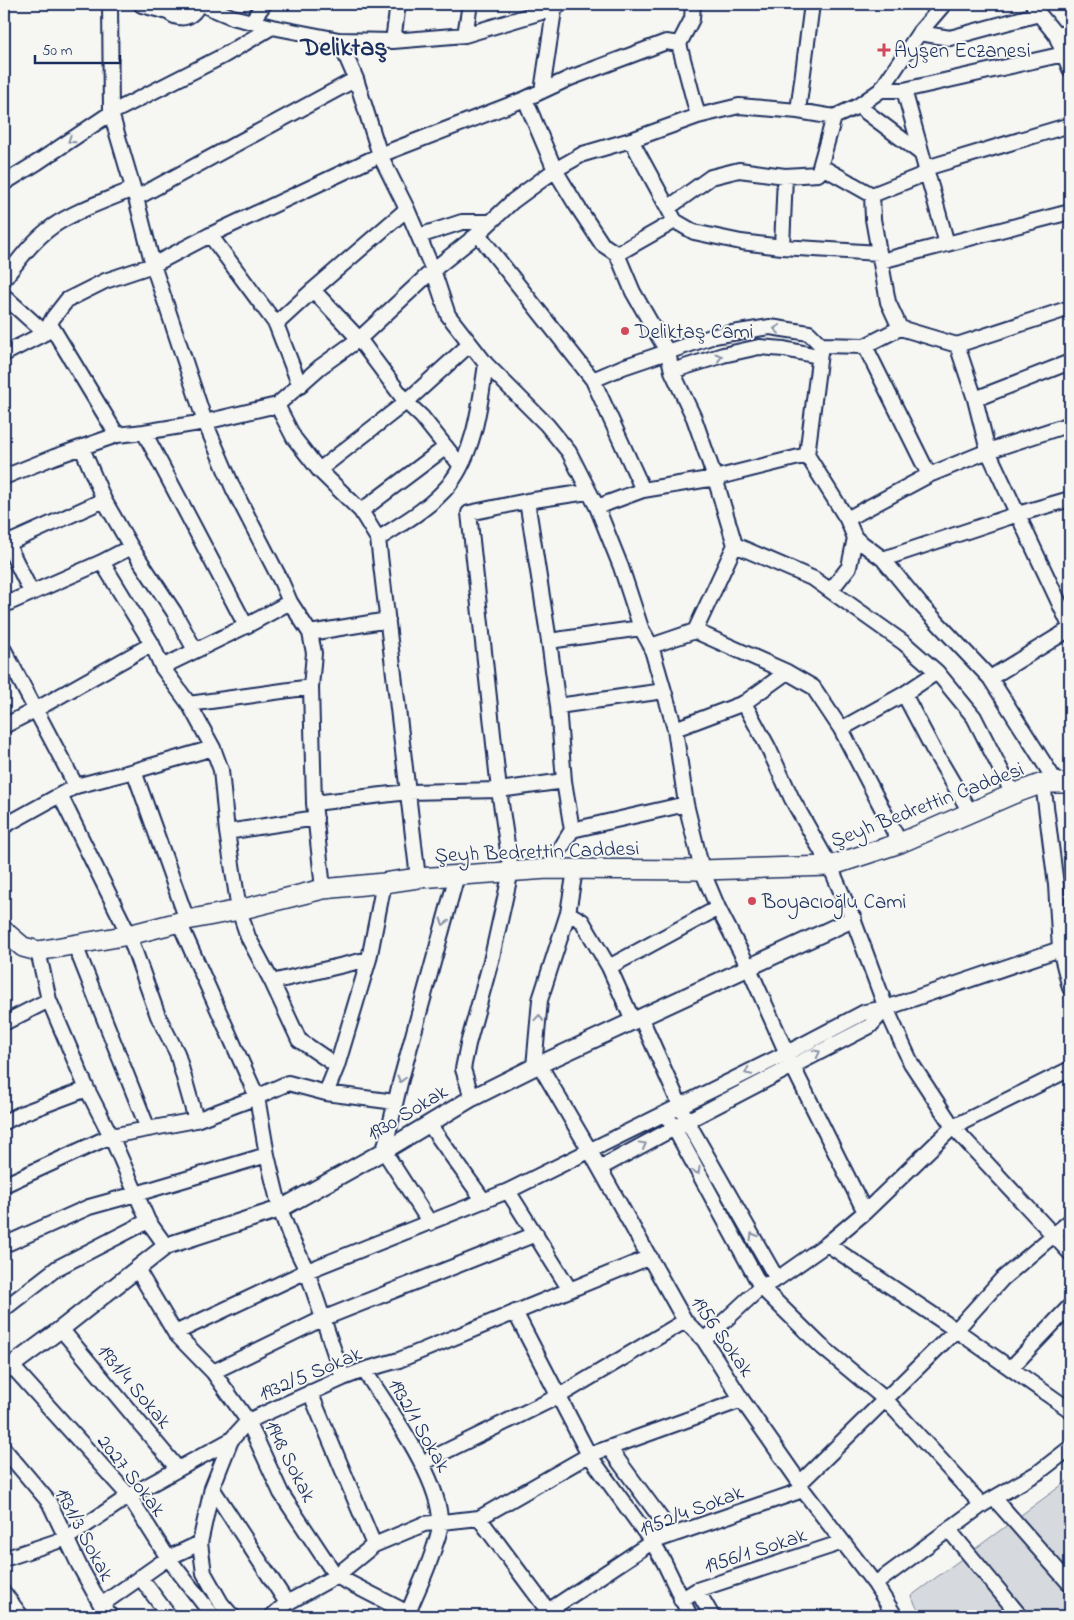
<svg xmlns="http://www.w3.org/2000/svg" width="1074" height="1620" viewBox="0 0 1074 1620" font-family="'Indie Flower',sans-serif">
<style>
.green{fill:#d6d9dd;stroke:#78849e}
.lines{fill:none;stroke-linecap:round;stroke-linejoin:round}
.minor-casing{stroke:#1b2f5e;stroke-width:18}
.tertiary-casing{stroke:#1b2f5e;stroke-width:20}
.secondary-casing{stroke:#1b2f5e;stroke-width:22}
.minor{stroke:#f6f6f2;stroke-width:14}
.tertiary{stroke:#f6f6f2;stroke-width:16}
.secondary{stroke:#f6f6f2;stroke-width:19}
.oneway{stroke:#8892a8}
.poi-dot{fill:#d1495b;stroke:#f6f6f2;stroke-width:2}
.labels{text-anchor:middle;stroke-width:4;stroke-linejoin:round;paint-order:stroke}
.poi-label{font-size:21px;fill:#1b2f5e;stroke:#f6f6f2;text-anchor:start}
.street-label{font-size:21px;fill:#1b2f5e;stroke:#f6f6f2}
.district-label{font-size:26px;font-weight:bold;fill:#1b2f5e;stroke:#f6f6f2}
</style>
<rect width="100%" height="100%" fill="#f6f6f2"/>
<filter id="ink" filterUnits="userSpaceOnUse"><feTurbulence type="fractalNoise" baseFrequency=".02" numOctaves="2"/><feDisplacementMap in="SourceGraphic" scale="10" xChannelSelector="R" yChannelSelector="G"/><feConvolveMatrix kernelMatrix="1 2 1 2 8 2 1 2 1" color-interpolation-filters="sRGB"/></filter>
<g filter="url(#ink)">
<!-- green -->
<path class="green" d="M1070,1479v137h-149l-10,-20z"/>
<g class="lines">
<!-- minor casing -->
<g class="minor-casing">
<path id="minor" d="M110,4l1,109 25,85 17,67 52,157 28,66 48,93 9,21 20,31 4,20 -3,34 3,116 9,86
M201,4l31,13 40,10 67,13 54,1 72,-6 90,-27 6,-4
M1033,4l6,10 17,21 14,34
M252,21l12,-17
M919,33l31,5 89,-24
M465,35l5,-31
M1056,35l14,-3
M339,40l17,39 24,76 27,54 26,61 15,45 38,49 61,61 22,27 28,55 24,60 20,61 10,18 24,83 11,75 16,66 16,38 30,58 44,99 73,147
M393,41l5,-37
M679,44l13,-25 1,-15
M881,90h23l43,154
M904,90l160,-36
M542,91l13,-87
M525,99l30,71 20,33 27,41 15,10 16,38 35,61 4,18 22,47 21,60 20,67 79,34 90,64 33,29 37,45 39,77
M858,106l64,48
M798,111l14,-107
M631,140l44,81 19,11 47,10 41,5 97,6
M926,168l144,-43
M818,174l16,-57
M4,183l34,-21 73,-49 112,-57 49,-29
M872,195l55,-22
M136,198l220,-119
M668,208l43,-31 28,-7 46,6 33,-2 6,-6 48,27 1,24 15,83 12,26 57,17 113,-37
M478,234l115,146 50,110
M210,235l170,-80 145,-56 45,-21 96,-36 13,2 19,72
M419,236l43,-14h28
M782,247l3,-71
M617,254l58,-33
M881,261l189,-49
M4,279c15,-19 29,-39 49,-53 24,-16 54,-26 80,-37
M313,290l46,49 47,63 16,15 39,49
M4,296l41,37
M50,324l67,111
M276,324l37,-34 94,-81
M821,345l-14,110 40,64 8,19 -6,29 -18,23
M957,345l18,54 13,52 82,175
M865,346l64,129
M4,354l41,-21 8,-15 14,-18 38,-19 48,-16 57,-30 66,89 24,62
M672,371l51,-16 36,-8 25,2 34,7
M593,380l30,-13 91,-31 56,-9 39,6 12,12 44,1 35,-18
M975,399l95,-37
M277,405l17,33 25,32 42,41 17,28 40,339
M144,432l102,194
M319,470l87,-68 64,-58
M4,477l50,-20 63,-22 27,-3 61,-10 72,-17 43,-38 39,-28 74,-69 45,-36 35,-33 42,-31 28,-16 48,-14 67,-24 41,-10 59,5 36,6 24,-11 23,-16 38,-57 25,-29
M527,501l22,140 9,65 6,75 8,49 -24,39
M597,507l46,-17 72,-12 92,-23
M361,511l85,-64
M847,519l82,-44 59,-24 82,-27
M4,537l27,55
M855,538l28,21 37,45 70,74 66,104
M378,539c25,-16 52,-31 71,-54 26,-33 31,-81 37,-121
M4,545l100,-45
M131,547l43,65 21,38
M883,559l135,-45 52,-15
M102,562l50,82 10,23 27,37 24,44 8,22 6,62 12,78 9,27 24,45 27,58 38,26
M4,605l98,-43 29,-15 -27,-47 -22,-52
M695,631l40,-86
M310,633l78,-13
M549,641l92,-13
M651,646l44,-15 92,41 26,15 28,42 59,114
M4,650l72,136
M162,667l84,-41 44,-24
M990,678l80,-49
M904,694l29,55 37,63
M744,703l24,44 24,52 38,67 23,53 33,89 25,55 42,64 117,126
M189,704l122,-17
M558,706l106,-15
M4,726l31,-16 117,-66
M675,729l69,-26 43,-31
M841,729l63,-35 33,-22
M134,771l53,149
M1043,783l13,102 4,64 10,39
M60,795l69,140 29,81 19,37 19,67
M314,803l94,-11 91,-2 65,-9
M4,826l72,-40 58,-15 79,-23
M572,830l114,-26
M227,832l89,-14
M568,913l14,8 27,46 24,54
M179,922l78,175 10,58 13,54 10,27 17,35 36,107
M75,945l73,184
M38,951l11,49 38,89 24,47 37,85 18,25
M609,967l109,-59
M272,982l97,-23
M641,1018l46,103 90,158
M4,1023l45,-23
M539,1064l51,87 95,170 19,19 38,60 58,83 3,7 72,94 20,32
M534,1067l6,-67 28,-87 7,-43
M326,1093l11,-27 32,-107 15,-76
M472,1098l-9,-29 5,-25 24,-87 19,-86 -12,-81 -30,-277 58,-12 61,-9
M666,1113l95,174 60,59 65,54 96,105
M4,1122l19,-9 64,-24
M429,1124l55,77
M600,1168l87,-47 183,-95 16,-18
M4,1185l107,-49 85,-16 61,-23 31,-14 38,10 69,9
M508,1191l62,99
M430,1223l-46,-72 16,-68 57,-208
M827,1244l129,86 114,80
M4,1245l85,-38 47,-13 131,-39
M137,1269l38,64 38,39 35,49 33,72 55,83 72,37
M4,1309l53,-41 91,-47
M515,1312l74,143 63,87 12,20 26,54
M61,1329l117,140
M175,1333l132,-62 201,-80 279,-138 78,-41 21,-4 174,-59
M704,1340l57,-53 16,-8 50,-35 38,-32 88,-85 117,-58
M11,1365l118,131 39,62 45,58
M1011,1368l59,-62
M364,1370c24,38 79,111 76,156 0,6 -3,13 -5,19 -7,25 -19,47 -28,71
M213,1372l109,-53 214,-85
M310,1392l64,153
M231,1440l-19,48 -12,55 4,30 17,30 11,13
M609,1448l64,87
M4,1449l45,53 30,63 22,40 10,11
M422,1463l137,-67 126,-75
M800,1483l156,-153 46,-51 68,-58
M212,1488l75,115
M994,1498l76,86
M479,1518l73,98
M949,1530l71,86
M4,1559l63,-21 62,-42 102,-56 17,-19 95,-43 21,-8 35,-10 251,-103
M140,1577l29,39
M875,1584l107,-79 57,-33 31,-24
M697,1590l15,26
M4,1593l17,23
M681,1600l16,-10 146,-48
M101,1605l67,-47 32,-15
M272,1616l15,-13 49,-27 38,-31 50,-21 55,-6 110,-63 153,-55
M545,1616l3,-5 104,-69 151,-52"/>
</g>
<!-- tertiary casing -->
<g class="tertiary-casing">
<path id="tertiary" d="M142,4l26,7
M165,4c5,16 27,17 32,0
M4,1371l57,-42 105,-83 114,-37 104,-58 88,-53 62,-31 319,-148"/>
</g>
<!-- secondary casing -->
<g class="secondary-casing">
<path id="secondary" d="M4,931l19,16 15,4 91,-16 58,-15 52,-10 84,-21 61,-6 34,-5 130,-9 154,1 128,-4 70,-23 113,-49 30,-11h27"/>
</g>
<!-- minor -->
<use href="#minor" class="minor"/>
<!-- tertiary -->
<use href="#tertiary" class="tertiary"/>
<!-- secondary -->
<use href="#secondary" class="secondary"/>
</g>
<!-- one-way arrows -->
<defs><path id="oneway-chevron" d="M-2-3.5L2.5 0L-2 3.5" fill="none" stroke-width="1.6" stroke-linecap="round" stroke-linejoin="round" transform="scale(1.25)"/></defs>
<g class="oneway">
<use href="#oneway-chevron" transform="translate(71 140) rotate(146)"/>
<use href="#oneway-chevron" transform="translate(777 329) rotate(-173)"/>
<use href="#oneway-chevron" transform="translate(719 357) rotate(-16)"/>
<use href="#oneway-chevron" transform="translate(444 922) rotate(105)"/>
<use href="#oneway-chevron" transform="translate(539 1018) rotate(-85)"/>
<use href="#oneway-chevron" transform="translate(817 1053) rotate(-27)"/>
<use href="#oneway-chevron" transform="translate(748 1072) rotate(154)"/>
<use href="#oneway-chevron" transform="translate(401 1079) rotate(105)"/>
<use href="#oneway-chevron" transform="translate(643 1145) rotate(-29)"/>
<use href="#oneway-chevron" transform="translate(697 1171) rotate(61)"/>
<use href="#oneway-chevron" transform="translate(753 1236) rotate(-120)"/>
</g>
</g>
<!-- markers -->
<g class="poi-dot">
<path d="M881.5 42.5h5v5h5v5h-5v5h-5v-5h-5v-5h5z"/>
<circle cx="625" cy="331" r="5"/>
<circle cx="752" cy="901" r="5"/>
</g>
<g class="labels">
<!-- poi labels -->
<g class="poi-label">
<text x="894" y="57">Ayşen Eczanesi</text>
<text x="635" y="338">Deliktaş Cami</text>
<text x="762" y="908">Boyacıoğlu Cami</text>
</g>
<!-- street labels -->
<g class="street-label">
<text transform="translate(927 804) rotate(-21)" y="7">Şeyh Bedrettin Caddesi</text>
<text transform="translate(537 851) rotate(-2)" y="7">Şeyh Bedrettin Caddesi</text>
<text transform="translate(407 1112) rotate(-31)" y="7">1930 Sokak</text>
<text transform="translate(723 1336) rotate(55)" y="7">1956 Sokak</text>
<text transform="translate(310 1373) rotate(-23)" y="7">1932/5 Sokak</text>
<text transform="translate(135 1386) rotate(50)" y="7">1931/4 Sokak</text>
<text transform="translate(420 1425) rotate(60)" y="7">1932/1 Sokak</text>
<text transform="translate(291 1461) rotate(63)" y="7">1948 Sokak</text>
<text transform="translate(132 1475) rotate(52)" y="7">2027 Sokak</text>
<text transform="translate(691 1510) rotate(-21)" y="7">1952/4 Sokak</text>
<text transform="translate(85 1534) rotate(62)" y="7">1931/3 Sokak</text>
<text transform="translate(755 1550) rotate(-18)" y="7">1956/1 Sokak</text>
</g>
<!-- district labels -->
<g class="district-label">
<text x="344" y="55">Deliktaş</text>
</g>
</g>
<!-- margin -->
<rect width="1074" height="1620" fill="none" stroke="#f6f6f2" stroke-width="20"/>
<rect x="10" y="10" width="1054" height="1600" fill="none" stroke="#1b2f5e" stroke-width="2" filter="url(#ink)"/>
<!-- scale -->
<path d="M35 55v8h85v-8" fill="none" stroke="#1b2f5e" stroke-width="2.5"/>
<text x="42" y="55" font-size="15" fill="#1b2f5e" stroke="#f6f6f2" stroke-width="4" paint-order="stroke">50 m</text>
</svg>
